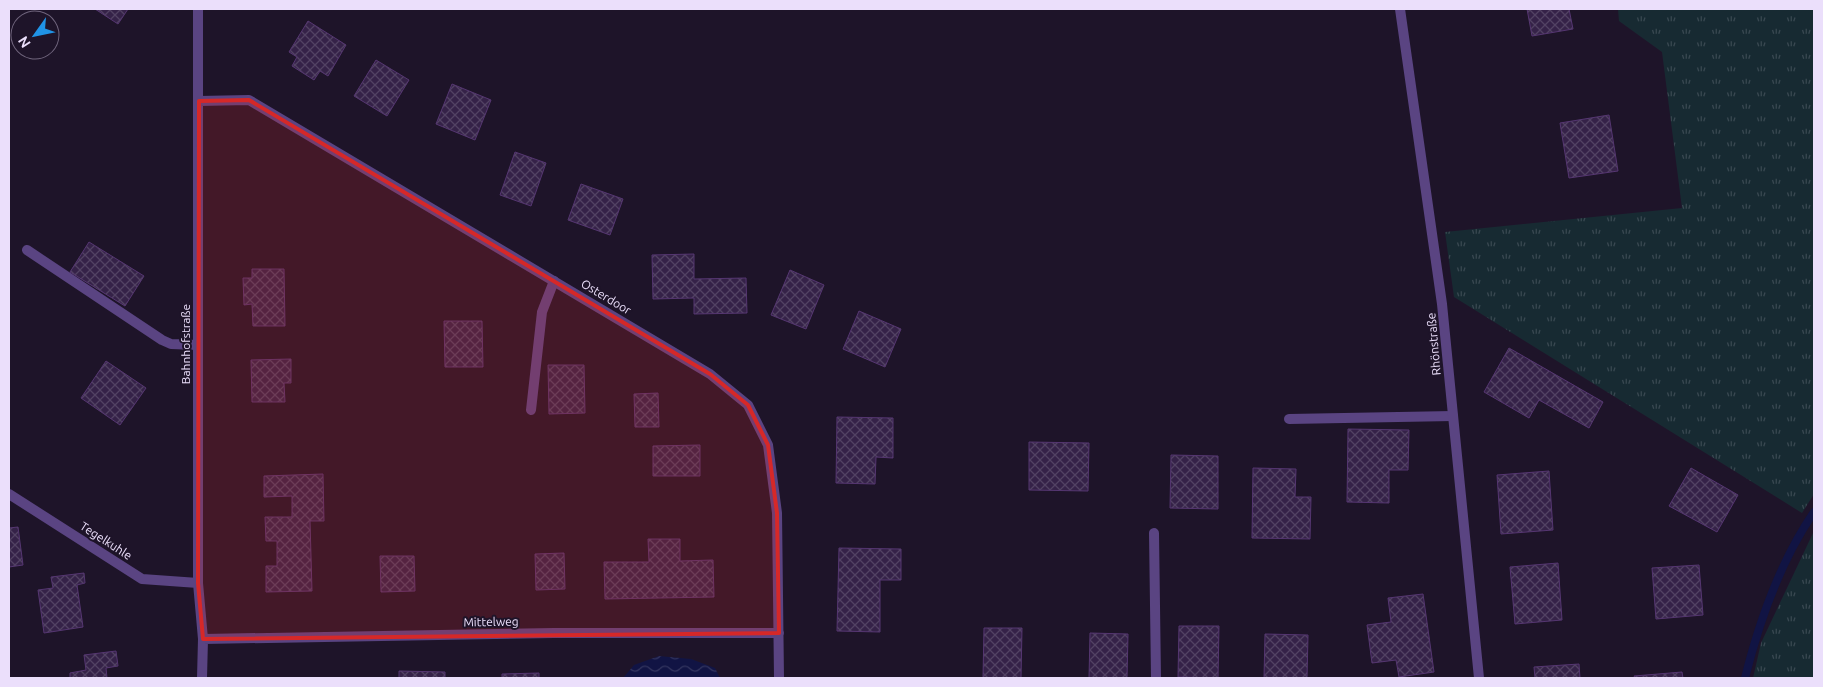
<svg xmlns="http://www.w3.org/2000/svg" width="1823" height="687" viewBox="0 0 1823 687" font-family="Ubuntu,sans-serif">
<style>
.grass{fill:url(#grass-tufts)}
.water{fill:url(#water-waves)}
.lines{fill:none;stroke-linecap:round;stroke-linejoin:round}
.stream{stroke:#111444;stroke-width:8}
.building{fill:url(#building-cross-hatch);stroke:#553671}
.service{stroke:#5a4482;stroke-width:10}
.minor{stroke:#5a4482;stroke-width:10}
.marked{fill:#d62828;fill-opacity:0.2;stroke:#d62828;stroke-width:4;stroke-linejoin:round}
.labels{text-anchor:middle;stroke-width:4;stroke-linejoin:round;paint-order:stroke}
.street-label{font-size:12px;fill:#ebdffb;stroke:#1e1429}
</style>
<defs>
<pattern id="grass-tufts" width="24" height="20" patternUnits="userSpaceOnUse" patternTransform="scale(1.25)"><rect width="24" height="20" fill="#172a32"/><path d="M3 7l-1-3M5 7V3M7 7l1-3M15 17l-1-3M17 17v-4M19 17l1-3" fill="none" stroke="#394851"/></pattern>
<pattern id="water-waves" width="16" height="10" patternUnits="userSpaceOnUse" patternTransform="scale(1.25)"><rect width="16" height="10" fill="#111444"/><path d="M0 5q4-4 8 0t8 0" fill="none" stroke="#343660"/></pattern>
<pattern id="building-cross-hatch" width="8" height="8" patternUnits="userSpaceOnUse" patternTransform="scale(1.25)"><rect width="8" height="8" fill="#352248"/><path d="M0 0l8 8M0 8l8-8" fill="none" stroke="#524263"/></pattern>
</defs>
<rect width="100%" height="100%" fill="#1e1429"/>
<!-- grass -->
<path class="grass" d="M1618,9h196v485l-12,19 -348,-216 -9,-65 237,-24 -20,-156 -43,-31z
M1814,531v147h-61l8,-35z"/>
<!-- water -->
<path class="water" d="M659,656l32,3 24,9 5,10h-97l11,-13z"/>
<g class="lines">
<!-- stream -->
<path class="stream" d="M1745,678c14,-56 36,-118 69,-166"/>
</g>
<!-- building -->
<path class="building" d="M95,9h33l-10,15z
M1527,9h42l4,20 -41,7z
M308,21l38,24 -18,31 -8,-5 -6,9 -22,-14 5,-9 -8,-5z
M376,60l33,20 -22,36 -33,-20z
M452,84l39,16 -16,40 -39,-16z
M1609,115l9,56 -49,7 -9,-55z
M515,152l31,11 -15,43 -31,-11z
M581,184l42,15 -13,36 -42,-15z
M89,242l55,34 -19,30 -55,-34z
M694,254v25l52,-1 1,35 -53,1v-16l-41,1 -1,-44z
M252,269h32l1,57h-32l-1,-22 -8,1 -1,-27h9z
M790,270l34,15 -18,44 -35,-14z
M859,311l42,18 -16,38 -42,-18z
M444,321h38l1,46h-38z
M1509,348l94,54 -14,26 -50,-28 -10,18 -45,-26z
M291,359v24h-7l1,19h-33l-1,-42z
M106,361l40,27 -26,37 -39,-27z
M548,365h36l1,48 -36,1z
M658,393l1,34h-24l-1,-33z
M837,417l56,1v40l-17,-1 -1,27 -39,-1z
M1348,429l61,1 -1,40h-19v33l-42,-1z
M1029,442l60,1 -1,48 -59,-1z
M700,445v31h-47v-30z
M1171,455l47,1v53l-48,-1z
M1253,468l43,1 -1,28h16l-1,42 -58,-1z
M1691,468l47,27 -21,37 -48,-26z
M1549,471l4,59 -52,4 -4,-59z
M323,474l1,47h-14l2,70 -46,1v-26h11v-25h-11l-1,-24h27v-21l-28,1v-21z
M18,527l5,38 -14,2v-39z
M648,539h32v22l33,-1 1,37 -109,2 -1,-37h45z
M839,548l62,1v31h-21v52l-43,-1z
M564,553l1,36 -29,1 -1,-36z
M380,556h34l1,35 -34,1z
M1558,563l4,57 -47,4 -5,-57z
M1699,565l4,50 -47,4 -4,-51z
M84,573l1,10 -8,2 6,42 -39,6 -6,-43 15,-2 -2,-11z
M1423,594l11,78 -35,5 -3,-17 -24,3 -5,-38 24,-3 -3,-24z
M1179,626h40l-1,52 -40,-1z
M984,628h38l-1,50h-38z
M1090,633l38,1 -1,44h-38z
M1265,634l43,1 -1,43h-43z
M116,651l2,15 -12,2 1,10h-37v-5l16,-3 -2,-15z
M1579,664l1,14h-45l-1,-11z
M399,671l46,1v6h-46z
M1682,672l1,6h-48l-1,-2z
M539,673v5h-37v-4z"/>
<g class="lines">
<!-- service -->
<path class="service" d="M27,250l135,90 9,4 27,1
M531,410l11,-98 12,-31
M1289,419l164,-3
M1154,533l2,145"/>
<!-- minor -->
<path class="minor" d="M198,9v574l5,56 -1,39
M1400,9l42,295 37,374
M199,101l50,-1 461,274 38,31 20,40 9,68 2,165
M9,494l133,85 56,4
M203,639l351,-6h225"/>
</g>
<!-- marked area -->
<path class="marked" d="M249,100l461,274 38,31 20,40 9,68 2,120 -576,6 -5,-56 1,-482z"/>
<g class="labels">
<!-- street labels -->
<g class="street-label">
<text transform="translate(606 297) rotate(31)" y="4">Osterdoor</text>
<text transform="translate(186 344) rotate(-90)" y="4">Bahnhofstraße</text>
<text transform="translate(1434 344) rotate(-95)" y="4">Rhönstraße</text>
<text transform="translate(106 541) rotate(33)" y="4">Tegelkuhle</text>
<text transform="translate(491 622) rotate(-1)" y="4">Mittelweg</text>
</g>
</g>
<!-- border -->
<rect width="1823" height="687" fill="none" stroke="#ebdffb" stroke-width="20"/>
<!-- north arrow -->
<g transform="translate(35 35) rotate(237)"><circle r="24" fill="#1e1429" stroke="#70657d"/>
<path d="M0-4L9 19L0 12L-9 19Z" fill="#2093e6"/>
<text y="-8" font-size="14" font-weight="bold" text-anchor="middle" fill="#ebdffb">N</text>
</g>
</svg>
